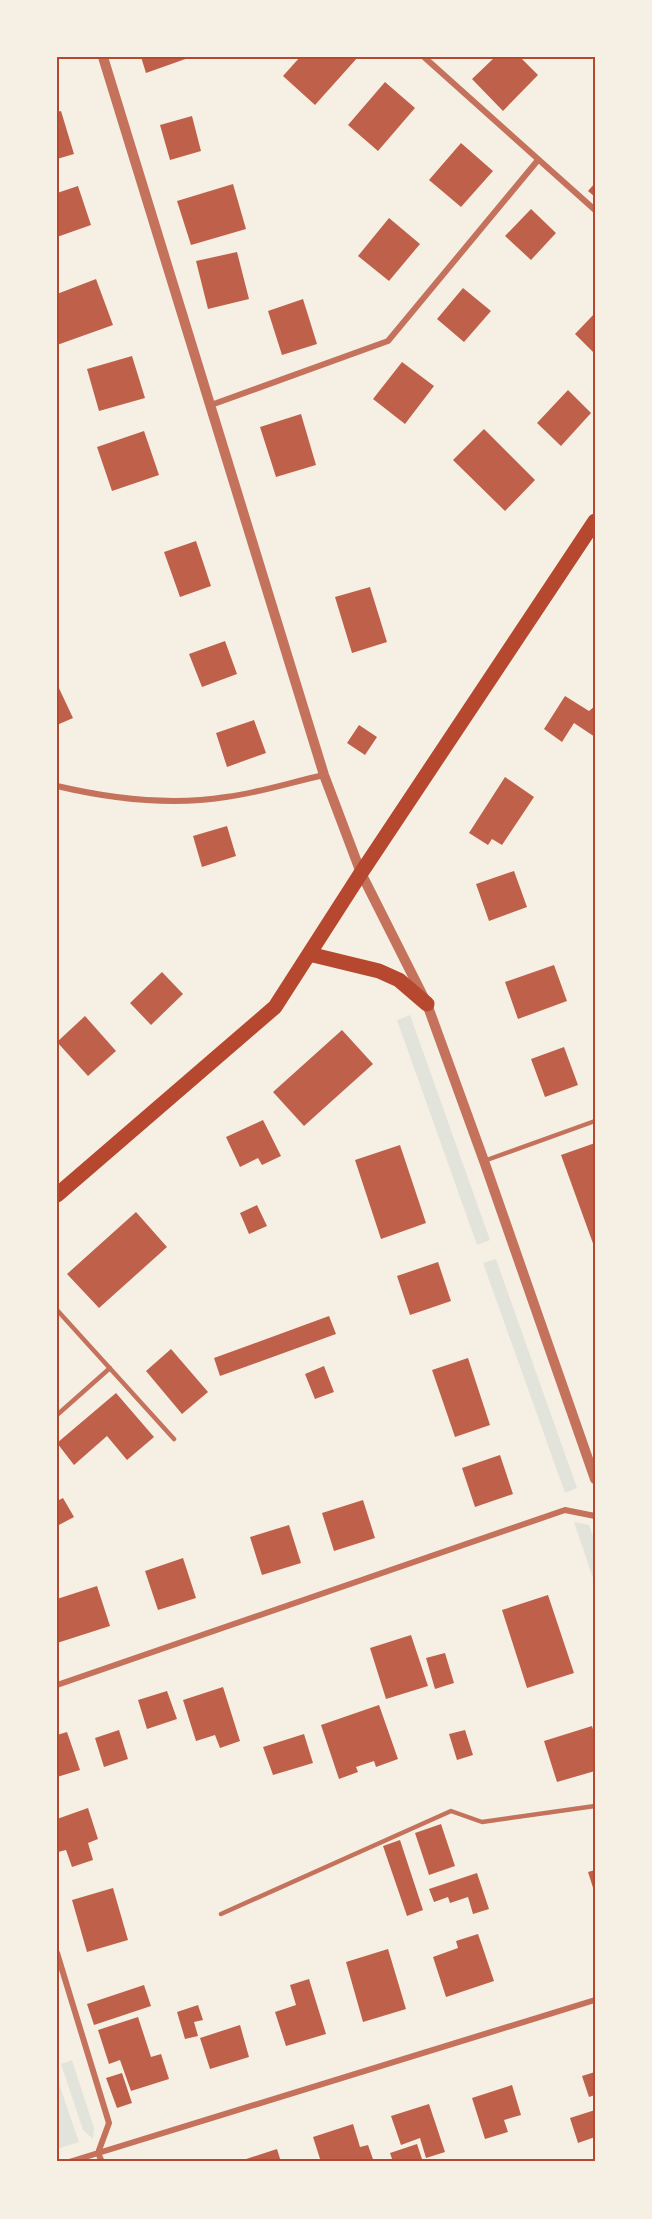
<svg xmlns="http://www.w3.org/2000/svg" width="652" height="2219" viewBox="0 0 652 2219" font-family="'Work Sans',sans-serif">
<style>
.green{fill:#e2e4dc}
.building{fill:#bf614a}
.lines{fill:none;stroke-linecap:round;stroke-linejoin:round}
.service{stroke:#c5725c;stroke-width:4.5}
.minor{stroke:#c5725c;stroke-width:6}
.tertiary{stroke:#c5725c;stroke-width:10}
.primary{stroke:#b5482f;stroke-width:15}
.neatline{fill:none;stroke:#b5482f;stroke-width:2}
</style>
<rect width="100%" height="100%" fill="#f6efe4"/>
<!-- green -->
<path class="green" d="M410,1015l80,225 -13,5 -80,-225z
M496,1259l81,229 -12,5 -82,-230z
M574,1522l15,3 6,17v42z
M72,2060l22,68 -1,11 -10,-9 -22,-66z
M57,2078l22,64 -22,7z"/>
<!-- building -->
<path class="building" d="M141,57h50l-45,16z
M300,57h58l-43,48 -32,-29z
M495,57h25l18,18 -35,36 -31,-32z
M385,82l30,26 -37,43 -30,-26z
M61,111l13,43 -17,5v-47z
M192,116l9,35 -31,9 -10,-35z
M461,143l32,28 -32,36 -32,-27z
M595,183v14l-7,-6z
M233,184l13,45 -55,16 -14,-44z
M78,186l13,39 -34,12v-44z
M531,209l25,24 -25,27 -26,-24z
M389,218l31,26 -31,37 -31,-25z
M237,252l12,47 -41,10 -12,-48z
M96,279l17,46 -56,20v-51z
M463,288l28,23 -27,31 -27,-23z
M303,299l14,45 -35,11 -14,-44z
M595,313v41l-20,-20z
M132,356l13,42 -46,13 -12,-42z
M402,362l32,24 -29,38 -32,-25z
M568,390l23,23 -30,33 -24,-23z
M301,414l15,51 -40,12 -16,-50z
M484,429l51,51 -30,31 -52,-51z
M144,431l15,44 -47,16 -15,-44z
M196,541l15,45 -31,11 -16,-45z
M370,587l17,55 -35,11 -17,-56z
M225,641l12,33 -35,13 -13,-33z
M57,684l16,34 -16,7z
M565,696l24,15 6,-5v31l-21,-14 -12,19 -18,-13z
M254,720l12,33 -39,14 -11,-34z
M359,725l18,12 -12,18 -18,-12z
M505,777l29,20 -32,48 -10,-6 -4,6 -19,-12z
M227,826l9,30 -34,11 -9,-31z
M514,871l13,36 -38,14 -13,-37z
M554,965l13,36 -49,18 -13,-37z
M162,972l21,22 -32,31 -21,-22z
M85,1016l31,35 -28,25 -31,-34z
M342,1030l31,34 -69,62 -31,-34z
M564,1047l14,38 -33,12 -14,-38z
M263,1120l18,36 -19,9 -4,-7 -18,9 -14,-30z
M595,1143v106l-34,-94z
M400,1145l26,78 -45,16 -26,-79z
M257,1205l10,21 -18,8 -9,-21z
M136,1212l31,35 -68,61 -32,-34z
M438,1262l13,39 -41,14 -13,-39z
M329,1316l7,18 -116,42 -6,-18z
M171,1349l37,43 -26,22 -36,-43z
M468,1358l22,67 -35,12 -23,-67z
M324,1366l10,26 -19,7 -10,-25z
M116,1393l38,44 -27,23 -20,-24 -33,29 -17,-22z
M500,1455l13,39 -38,13 -13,-39z
M63,1498l11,19 -17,9v-25z
M363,1500l12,38 -41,13 -12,-38z
M289,1525l12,38 -39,12 -12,-38z
M183,1558l13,40 -38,12 -13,-39z
M97,1586l13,40 -53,17v-44z
M548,1595l26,78 -47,15 -25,-78z
M411,1635l17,51 -42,13 -16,-51z
M445,1653l9,30 -19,6 -9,-31z
M223,1687l17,54 -20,7 -5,-13 -19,6 -13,-41z
M167,1691l10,28 -30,10 -9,-29z
M379,1705l19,54 -22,8 -2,-6 -18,6 2,5 -19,7 -18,-54z
M592,1726l3,10v35l-38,11 -13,-41z
M119,1730l9,29 -24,8 -9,-29z
M465,1730l8,25 -16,5 -8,-26z
M67,1732l13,38 -23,7v-42z
M304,1734l9,29 -40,12 -10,-28z
M88,1808l10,31 -10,4 5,17 -21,7 -6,-17 -8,2 -1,-3v-30z
M441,1824l14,42 -26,9 -14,-42z
M400,1840l23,70 -16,6 -24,-70z
M595,1870v24l-7,-22z
M477,1873l12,36 -16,5 -5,-17 -18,6 -2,-6 -14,5 -5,-13z
M113,1888l15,52 -41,12 -15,-52z
M478,1934l16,47 -48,16 -13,-40 25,-9 -2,-7z
M388,1949l18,60 -43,13 -17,-60z
M309,1979l17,55 -40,12 -11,-34 21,-7 -6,-20z
M144,1985l7,21 -57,19 -7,-21z
M198,2005l5,15 -9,2 4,14 -13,3 -8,-27z
M138,2017l13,40 10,-3 8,25 -38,12 -11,-31 -11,4 -11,-34z
M240,2025l9,32 -39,12 -10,-31z
M595,2072v23l-6,2 -7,-21z
M122,2073l10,30 -15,5 -11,-30z
M512,2085l9,30 -17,5 4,12 -23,7 -13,-41z
M429,2104l16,48 -19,6 -6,-20 -19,7 -10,-29z
M595,2110v27l-17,6 -8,-25z
M353,2124l7,23 8,-2 6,17h-31l-1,-3 -21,3 -8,-25z
M417,2144l6,18h-30l-3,-9z
M277,2149l4,13h-44z"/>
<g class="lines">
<!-- service -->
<path class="service" d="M484,1161l111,-40
M57,1310l117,129
M57,1415l53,-47
M221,1914l230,-103 31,11 113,-16"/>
<!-- minor -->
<path class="minor" d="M424,57l171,153
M211,405l177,-64 150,-181
M57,786c55,13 112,20 169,11 32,-4 66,-15 98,-22
M57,1685l508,-175 30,6
M57,1953l52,170 -11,30 4,9
M69,2162l526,-162"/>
<!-- tertiary -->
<path class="tertiary" d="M103,57l221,718 37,98 66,131 57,157 111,318"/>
<!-- primary -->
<path class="primary" d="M309,954l70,17 20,9 28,24
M57,1195l218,-188 86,-134 234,-352"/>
</g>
<!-- border -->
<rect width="652" height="2219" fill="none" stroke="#f6efe4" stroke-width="117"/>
<rect x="58" y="58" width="536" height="2102" class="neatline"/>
</svg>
